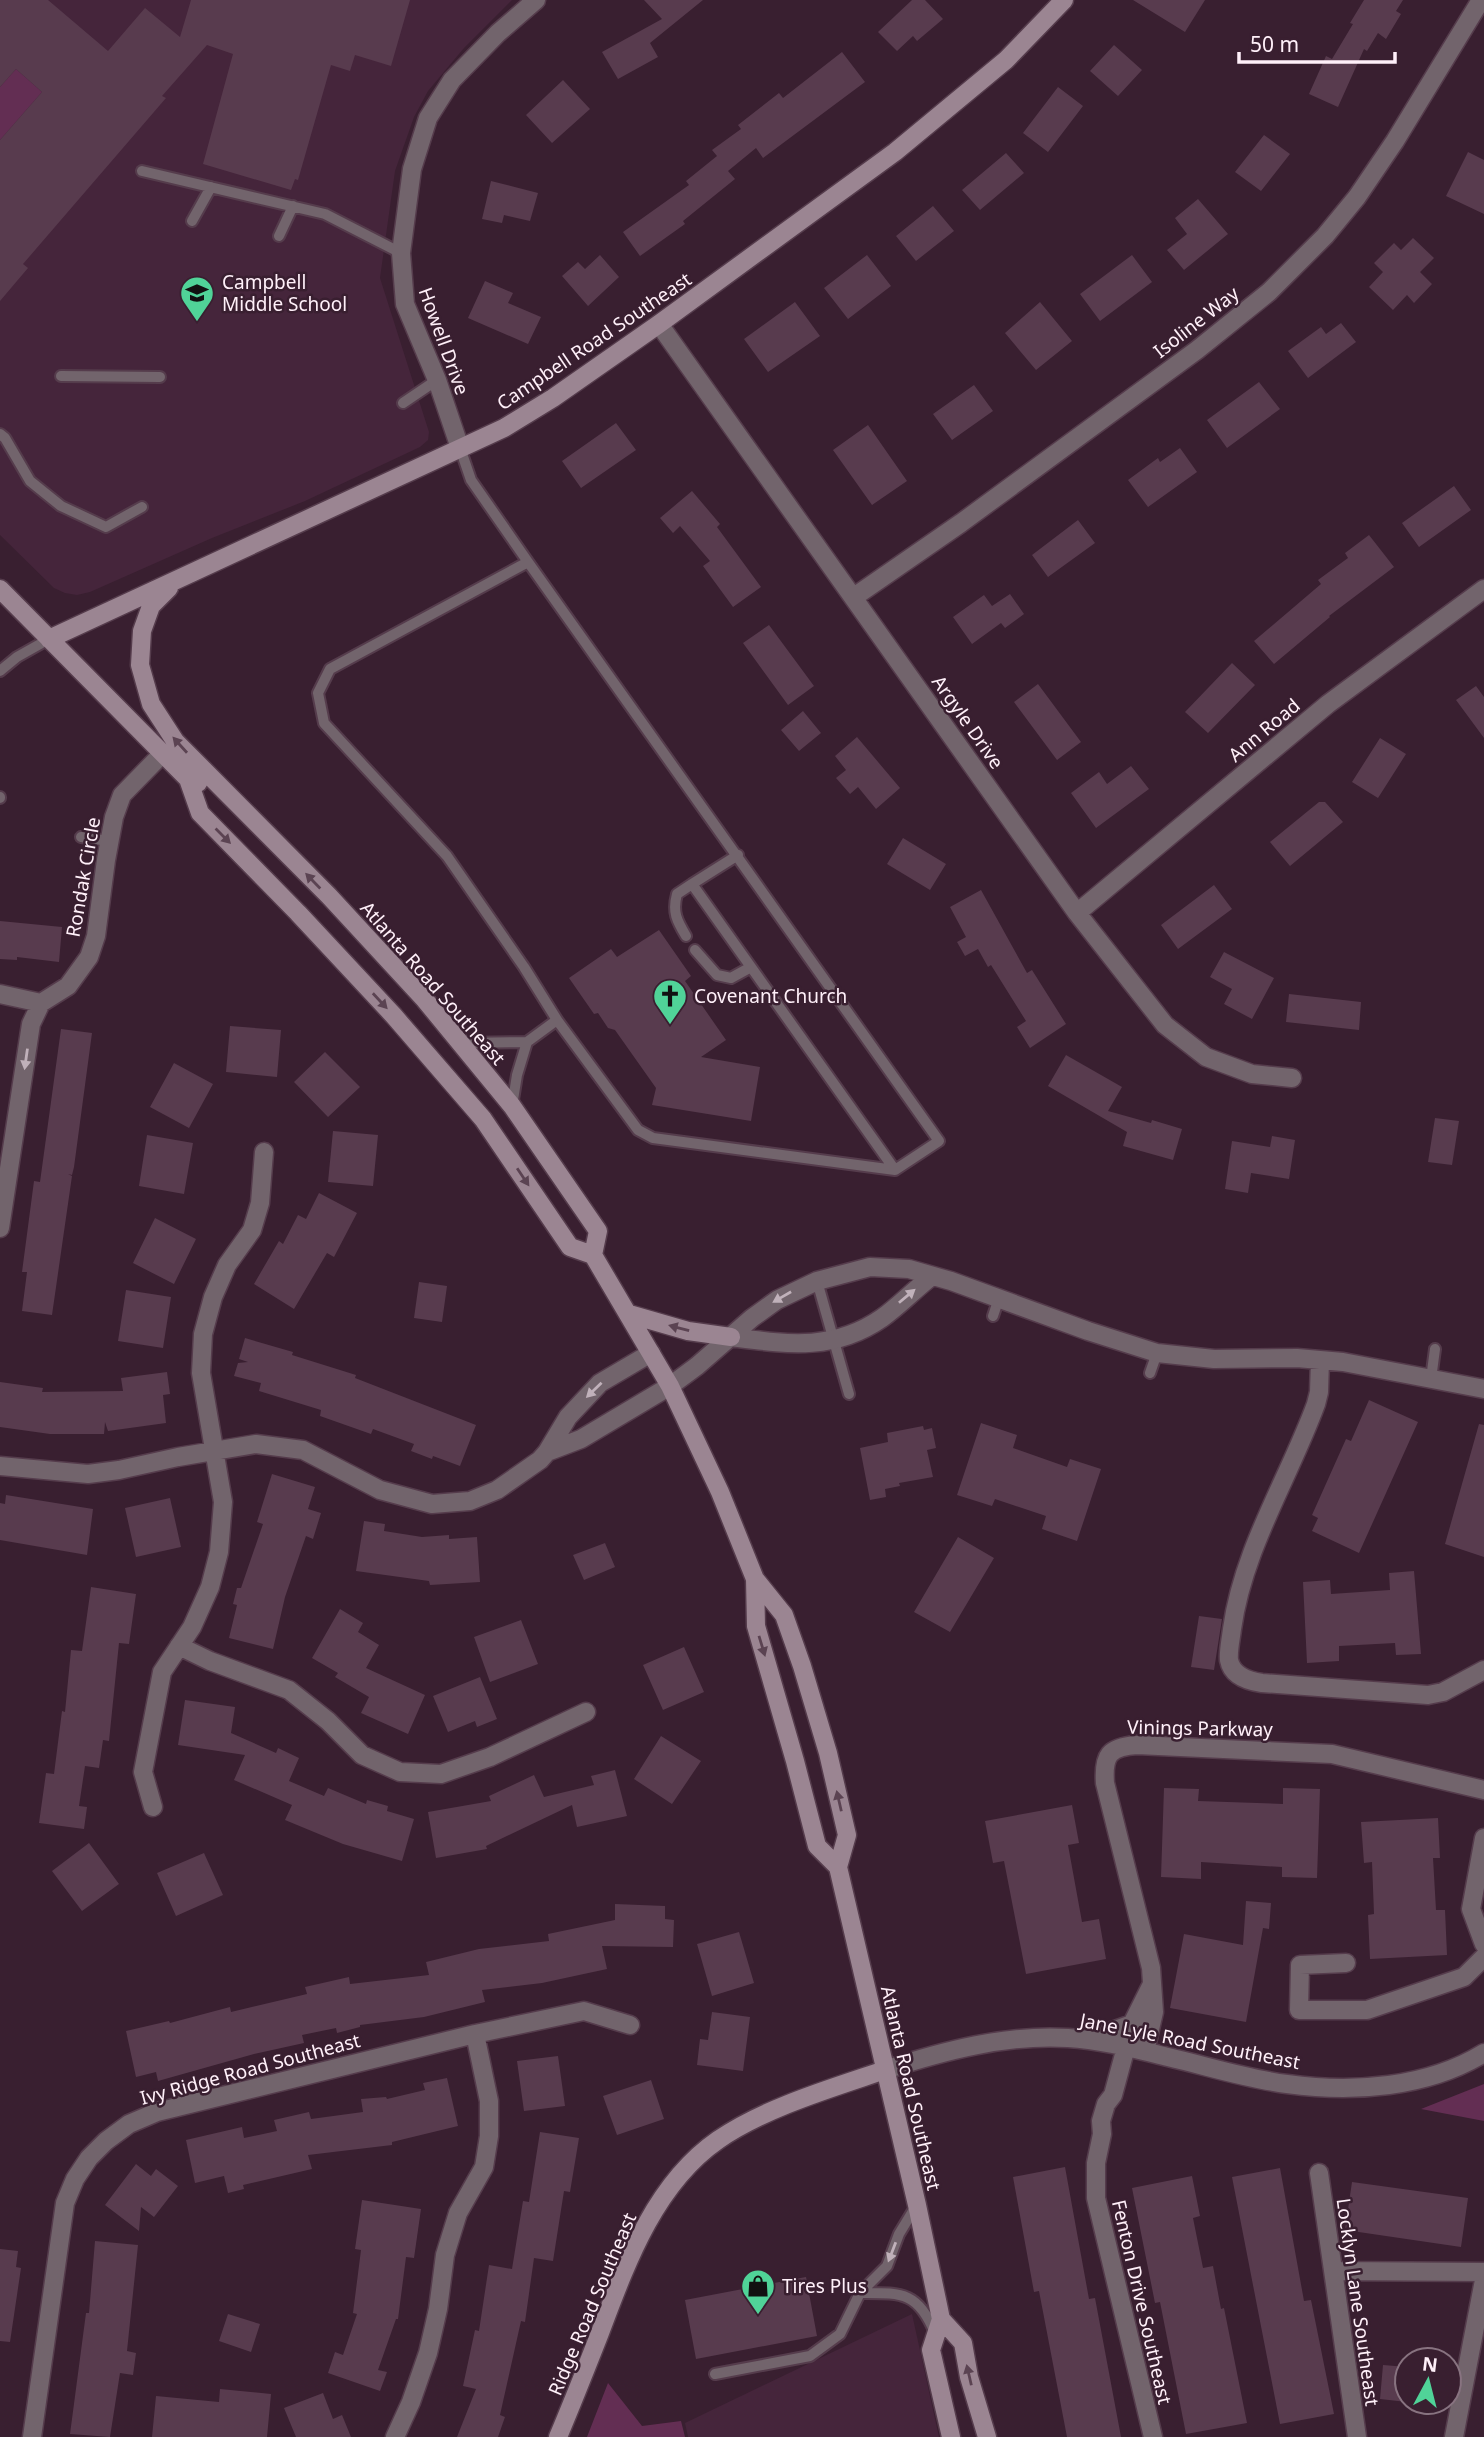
<svg xmlns="http://www.w3.org/2000/svg" width="1484" height="2437" viewBox="0 0 1484 2437" font-family="'Noto Sans',sans-serif">
<style>
.built{fill:#45253b}
.green{fill:#632e53}
.building{fill:#583b4e}
.lines{fill:none;stroke-linecap:round;stroke-linejoin:round}
.lane-casing{stroke:#553c4c;stroke-width:14}
.street-casing{stroke:#553c4c;stroke-width:21}
.secondary-casing{stroke:#553c4c;stroke-width:21}
.lane{stroke:#72646c;stroke-width:10}
.street{stroke:#72646c;stroke-width:18}
.secondary{stroke:#9b8592;stroke-width:18}
.oneway{fill:#5b4352}
.oneway2{fill:#c0b1ba}
.labels{text-anchor:middle;stroke-width:5;stroke-linejoin:round;paint-order:stroke}
.poi-label{font-size:19px;fill:#fff0f9;stroke:#391f30;text-anchor:start}
.street-label{font-size:19px;fill:#fff0f9;stroke:#391f30}
</style>
<rect width="100%" height="100%" fill="#391f30"/>
<!-- built -->
<path class="built" d="M0,0h512l-48,48 -36,43 -14,26 -19,54 -15,107 49,154 -1,8 -8,7 -115,54 -93,37 -122,54 -13,3 -12,-2 -11,-5 -54,-53z
M912,2314l27,123h-251l-3,-14z"/>
<!-- green -->
<path class="green" d="M16,69l26,23 -42,48v-53z
M1484,2084v37l-63,-12z
M608,2383l34,43 39,-5 4,16h-98z"/>
<!-- building -->
<path class="building" d="M0,0h48l60,51 37,-43 35,29 11,-37h219l-19,66 -36,-11 -5,16 -19,-6 -33,115 -3,-1 -4,11 -88,-26 30,-110 -26,-9 -45,51 4,2 -143,166 5,4 -28,33v-161l42,-48 -26,-23 -16,18z
M644,0h59l-53,43 8,14 -40,22 -16,-27 60,-33z
M912,0h13l18,19 -26,22 -4,-5 -16,15 -19,-19z
M1133,0h72l-20,32z
M1364,0h39l-7,11 5,3 -15,25 -8,-6 -11,18 -3,-2 -26,58 -29,-13 17,-38 6,3 21,-35 -3,-1z
M1114,45l28,25 -24,26 -28,-25z
M842,52l23,30 -102,76 -7,-10 -28,23 7,8 -52,42 2,3 -45,32 -17,-24 66,-47 -3,-4 31,-25 -5,-6 29,-21 -3,-4 41,-32 4,5z
M563,80l27,29 -38,34 -26,-28z
M1058,87l25,19 -35,46 -25,-19z
M1264,135l26,19 -29,37 -26,-19z
M1468,152l16,8v54l-38,-18z
M1006,153l18,20 -44,37 -18,-20z
M491,181l47,12 -8,28 -26,-6 -2,8 -20,-4z
M1198,199l30,35 -44,36 -17,-20 20,-16 -12,-16z
M933,206l21,25 -38,30 -20,-25z
M1413,238l21,20 -14,14 12,12 -18,19 -7,-8 -14,15 -24,-23 14,-15 -9,-9 20,-20 7,7z
M600,255l19,22 -31,29 -26,-30 16,-14 7,7z
M867,255l24,31 -43,33 -24,-31z
M1132,255l20,27 -52,39 -20,-27z
M485,281l28,12 -5,10 33,14 -13,27 -60,-26z
M795,302l25,34 -52,36 -24,-33z
M1040,302l32,39 -36,29 -31,-37z
M1341,323l15,19 -48,36 -20,-27 33,-24 5,7z
M1259,382l21,27 -53,39 -20,-28z
M974,385l19,26 -41,29 -19,-26z
M616,423l20,27 -55,38 -19,-27z
M868,425l39,56 -35,24 -39,-55z
M1180,448l17,24 -49,35 -20,-27 30,-22 2,4z
M1454,486l17,24 -52,37 -17,-24z
M692,491l28,33 -3,3 44,60 -28,20 -30,-41 7,-5 -30,-35 -7,7 -13,-15z
M1078,520l17,23 -47,34 -16,-22z
M1369,535l25,32 -65,49 1,1 -56,47 -20,-23 67,-57 -3,-4 30,-22 -3,-5z
M1010,594l14,20 -19,14 -4,-5 -29,21 -19,-27 31,-22 8,11z
M769,625l45,61 -26,19 -45,-62z
M1232,663l23,22 -47,48 -23,-21z
M1038,684l43,58 -24,18 -43,-58z
M1476,686l8,11v41l-28,-38z
M803,711l18,22 -22,18 -18,-21z
M857,737l43,51 -24,21 -18,-22 -8,7 -14,-16 10,-8 -11,-14z
M1380,738l26,16 -28,44 -26,-16z
M1131,766l18,23 -53,39 -25,-35 28,-21 8,12z
M1319,802h6l18,20 -53,44 -20,-24z
M903,838l43,26 -16,26 -43,-26z
M1214,885l18,24 -54,40 -17,-24z
M981,890l46,83 5,-3 34,54 -36,24 -13,-21 9,-6 -35,-56 -3,2 -10,-18 -13,7 -8,-14 9,-5 -16,-30z
M0,921l62,6 -3,35 -42,-5v3l-17,-1z
M659,930l32,46 -6,5 41,59 -25,17 59,10 -9,54 -99,-16 4,-17 -41,-58 -7,-2 -10,-15 -4,1 -25,-36 42,-29 6,8z
M1224,952l50,26 -22,41 -28,-15 8,-15 -22,-12z
M1289,994l72,8 -2,28 -73,-8z
M230,1026l51,4 -4,47 -51,-5z
M61,1029l31,4 -18,134 -2,8 -4,-1 4,2 -20,139 -30,-4 5,-39h-5l12,-91 6,1z
M325,1052l35,35 -32,30 -34,-35z
M1066,1055l56,32 -14,24 43,12 1,-3 30,9 -9,31 -50,-14 4,-14 -79,-46z
M174,1063l39,21 -24,44 -39,-21z
M1435,1118l24,3 -7,44 -24,-3z
M333,1131l45,4 -5,51 -45,-4z
M147,1135l46,8 -9,51 -45,-8z
M1272,1136l23,4 -6,39 -38,-6 -3,20 -23,-4 7,-48 38,6z
M319,1193l38,20 -23,44 -7,-4 -33,56 -40,-25 25,-43 4,3 15,-29 8,4z
M155,1218l41,21 -22,45 -41,-21z
M419,1282l28,4 -5,36 -28,-4z
M126,1290l45,7 -8,51 -45,-7z
M245,1338l48,14 -1,3 64,20 -1,3 121,47 -16,41 -27,-10 -1,3 -21,-8 3,-7 -41,-15 -2,5 -51,-18 1,-6 -62,-19 2,-8 -27,-7 4,-13 10,-1 -9,-3z
M167,1372l3,22 -7,1 3,28 -58,8 -3,-9 -1,12h-54l-50,-7v-45l43,6 -1,4 81,-1 -2,-13z
M1369,1400l49,22 -59,131 -47,-22 6,-13 -6,-3 34,-76 5,2z
M981,1423l36,12 -4,13 54,19 3,-8 31,10 -24,72 -35,-12 4,-13 -51,-17 -3,7 -35,-11z
M1479,1424l5,1v132l-39,-13z
M923,1426l1,4 8,-2 4,20 -9,2 6,27 -34,6 1,3 -15,3 1,8 -16,3 -10,-52 28,-6 -1,-9z
M272,1474l43,13 -7,22 13,4 -8,26 -7,-3 -21,61 -12,52 -44,-11 8,-33 -4,-1 4,-16h4l22,-64 -6,-2z
M6,1495l87,14 -6,46 -87,-15v-37l5,1z
M170,1498l11,49 -45,10 -11,-49z
M364,1521l21,3 -1,7 38,6 27,-2v4l28,-2 3,45 -50,3 -1,-4 -73,-10z
M958,1537l36,21 -44,74 -36,-20z
M605,1543l10,24 -31,13 -11,-25z
M1414,1571l7,83 -25,1 -1,-12 -56,3v15l-32,2 -4,-81 27,-2 1,14 59,-4 -1,-17z
M91,1587l45,7 -7,50 -10,-1 -10,98 -6,-1 -4,28 -14,-2 -6,40 8,1 -3,22 -45,-6 7,-50 8,1 8,-63 3,1 6,-62 11,1z
M340,1609l23,14 -5,9 21,13 -13,23 59,27 -17,39 -47,-21 8,-16 -34,-20 3,-4 -26,-15z
M1199,1616l23,3 -8,51 -23,-3z
M521,1620l17,44 -48,18 -16,-45z
M684,1647l20,45 -41,18 -20,-45z
M480,1677l17,42 -20,8 -2,-6 -27,11 -15,-36z
M185,1700l50,7 -4,26 45,20 2,-5 21,10 -10,23 35,15 4,-8 38,16 1,-4 21,6 -1,5 27,8 -12,42 -59,-17 -58,-24 7,-15 -58,-25 11,-25 -67,-10z
M661,1736l40,25 -29,43 -38,-25z
M615,1770l12,46 -50,11 -5,-22 -86,41 1,3 -51,9 -8,-46 63,-11 -2,-5 45,-21 10,22 50,-12 -3,-9z
M1164,1788l35,1 -1,12 85,3v-16l37,1 -3,89 -35,-1v-10l-81,-5v17l-40,-2z
M1072,1805l7,38 -11,2 14,77 17,-3 7,40 -80,15 -22,-113 -11,2 -8,-42z
M1438,1818l2,40h-7l3,52h9l2,45 -77,4 -2,-44 6,-1 -2,-52 -8,1 -3,-41z
M89,1843l30,41 -37,27 -30,-40z
M204,1853l19,42 -47,21 -19,-43z
M1246,1901l25,2 -2,26 -6,-1 -17,94 -76,-14 14,-74 59,11z
M615,1904l50,2v13l9,1 -1,27 -71,-1 5,23 -65,14 -60,7 3,12 -61,15 -64,8v2l-23,6 -1,-5 -34,7 2,8 -50,11 -96,27 -2,-9 -20,5 -10,-46 43,-10 1,2 60,-16 1,5 76,-18 -2,-7 44,-10 1,7 79,-9 -3,-13 53,-13 70,-8 -1,-7 67,-14z
M739,1932l15,51 -42,13 -15,-52z
M712,2012l38,5 -7,54 -46,-6 3,-26 8,1z
M558,2056l7,50 -41,5 -7,-50z
M447,2078l11,48 -66,16v3l-84,10 4,14 -69,16 1,4 -16,4 -4,-17 -29,7 -9,-43 56,-13 2,11 33,-7 -3,-11 35,-8 2,7 52,-7 -2,-13 25,-2 1,2 38,-9 -2,-7z
M651,2080l13,39 -47,16 -14,-39z
M540,2132l39,6 -9,54 -6,-1 -11,70 -19,-3 -9,64 -4,-1 -21,94 5,2 -7,20h-41l19,-48 -13,-3 12,-56 4,1 10,-66 23,4 11,-68 6,1z
M136,2164l15,12 5,-7 22,17 -24,31 -13,-10 -2,24 -34,-26z
M1065,2167l24,132 6,-1 26,139h-54l-28,-146 -5,1 -21,-115z
M1280,2168l24,133 7,-1 23,114 -54,10 -48,-247z
M1192,2176l8,40 -7,2 10,50 10,-2 8,43 3,-1 23,115 -61,11 -26,-132 -5,1 -23,-115z
M1352,2182l116,16 -7,49 -116,-17z
M362,2200l59,9 -7,49 -8,-1 -8,62h-2l-18,51 9,2 -7,19 -52,-18 7,-21 8,3 14,-41 -4,-1 8,-63 -6,-1z
M95,2241l43,4 -11,106 9,2 -3,22 -13,-2 -10,64 -40,-3 16,-121h3z
M0,2249l18,2 -2,16 5,1 -11,74 -10,-1z
M806,2277l11,59 -121,23 -11,-59z
M228,2314l32,10 -9,28 -32,-11z
M1383,2365l24,2v35l-27,-3z
M220,2389l51,5 -4,43h-115l4,-41 63,6z
M323,2393l10,26 9,-4 9,22h-55l-12,-29z"/>
<g class="lines">
<!-- lane casing -->
<g class="lane-casing">
<path id="lane" d="M142,171l183,43 76,39
M192,221l19,-34
M279,236l14,-30
M61,376l99,1
M403,403l34,-23
M0,434l5,4 25,43 31,25 45,21 36,-20
M460,448l11,32 57,82 411,579 -44,29 -242,-32 -15,-8 -81,-110 -30,22
M528,562l-198,107 -12,24 6,30 123,133 77,111 33,53
M0,671l17,-14 32,-18
M0,798v-1
M81,837l28,4
M738,855l-46,29 203,286
M686,936c-9,-15 -14,-24 -9,-42l15,-10
M695,950l22,25 14,3 20,-11
M461,1043l66,-1 -10,33 -5,31
M817,1281l32,113
M993,1316l6,-18
M1150,1373l7,-20
M1431,1379l4,-30
M860,2293c41,0 58,-2 75,40
M715,2374l95,-18 30,-22 20,-41 27,-27 12,-32 17,-28"/>
</g>
<!-- street casing -->
<g class="street-casing">
<path id="street" d="M659,324l418,589 88,112 41,32 46,17 40,4
M460,448l-23,-68 -32,-76 -4,-51 11,-84 16,-51 24,-38 46,-47 38,-33
M854,597l107,-74 236,-173 72,-58 56,-56 32,-39 38,-56 86,-141
M1077,913l251,-209 156,-115
M0,994l41,9 -10,21 -31,204
M41,1003l27,-17 21,-29 7,-21 10,-76 8,-43 8,-22 40,-41
M731,1337c55,7 102,15 151,-19 17,-12 33,-29 50,-42
M1320,1360l-1,32 -3,12c-27,74 -73,145 -84,225 -1,9 -4,22 -3,31 3,16 19,21 33,23l166,12 15,-3 41,-22
M547,1452l34,-13 89,-53 27,-20 55,-48 25,-18 40,-19 53,-14 39,2 42,12 137,50 69,22 57,6 83,-1 46,4 141,27
M0,1466l88,8 31,-4 59,-13 78,-13 47,6 77,40 52,14 38,-3 27,-11 43,-30 7,-8 21,-35 32,-34 51,-30
M179,1646l31,15 79,29 39,31 34,34 38,17 41,2 49,-17 96,-45
M153,1807l-10,-35 19,-100 30,-45 18,-40 9,-35 4,-50 -22,-129 2,-39 10,-37 14,-32 25,-35 8,-27 4,-51
M1484,1838l-13,71 13,35
M1346,1963l-46,2 -1,45h68l97,-33 20,-20
M1090,2039l42,-15 19,-38
M1126,2047l-13,48 -7,9 -5,17 1,13 -6,29v35l57,239
M1145,2051l9,-39 -3,-44 -46,-185c-2,-28 4,-36 32,-38l195,9 152,36
M885,2070c58,-19 122,-36 183,-32 34,2 67,11 100,19 39,9 79,22 119,27 66,9 140,4 197,-31
M1319,2173l38,264
M1333,2271l151,1
M32,2437l33,-234 10,-24 14,-21 17,-17 23,-17 28,-12 318,-78 109,-23 46,14
M395,2437l16,-35 17,-49 10,-44 7,-54 13,-42 26,-46 5,-31v-35l-14,-67
M1454,2437l30,-157"/>
</g>
<!-- secondary casing -->
<g class="secondary-casing">
<path id="secondary" d="M169,588l-18,18 -9,25 -2,34 11,39 24,37 154,155 96,104 87,106 86,125 -5,24
M0,589l188,190 10,4
M49,639l455,-211 49,-30 106,-74 236,-172 111,-92 58,-60
M188,779l12,34 98,100 96,103 89,103 87,128 23,8 77,131 50,106 35,87 29,36 18,51 26,87 19,82 -9,32 79,338 24,114 -10,31 20,87
M629,1314l59,17 43,6
M755,1579l1,47 39,135 22,85 21,21
M941,2319l22,24 6,34 18,60
M558,2437c14,-33 27,-66 40,-99 27,-71 55,-153 120,-198 46,-32 114,-52 167,-70"/>
</g>
<!-- lane -->
<use href="#lane" class="lane"/>
<!-- street -->
<use href="#street" class="street"/>
<!-- secondary -->
<use href="#secondary" class="secondary"/>
</g>
<!-- one-way arrows -->
<defs><path id="oneway-solid" d="M-6-.8H1V-3.2L6.5 0L1 3.2V.8H-6Z" transform="scale(1.75)"/></defs>
<g class="oneway">
<use href="#oneway-solid" transform="translate(180 745) rotate(-132)"/>
<use href="#oneway-solid" transform="translate(223 836) rotate(45)"/>
<use href="#oneway-solid" transform="translate(313 881) rotate(-134)"/>
<use href="#oneway-solid" transform="translate(380 1001) rotate(47)"/>
<use href="#oneway-solid" transform="translate(523 1177) rotate(56)"/>
<use href="#oneway-solid" transform="translate(679 1328) rotate(-165)"/>
<use href="#oneway-solid" transform="translate(762 1646) rotate(73)"/>
<use href="#oneway-solid" transform="translate(839 1801) rotate(-103)"/>
<use href="#oneway-solid" transform="translate(969 2375) rotate(-103)"/>
</g>
<g class="oneway2">
<use href="#oneway-solid" transform="translate(26 1059) rotate(98)"/>
<use href="#oneway-solid" transform="translate(907 1296) rotate(-40)"/>
<use href="#oneway-solid" transform="translate(782 1297) rotate(150)"/>
<use href="#oneway-solid" transform="translate(594 1390) rotate(136)"/>
<use href="#oneway-solid" transform="translate(892 2252) rotate(111)"/>
</g>
<!-- icons -->
<defs>
<g id="school-pin" transform="scale(1.75)"><path d="M0 17L-7.5 6A9.5 9.5 0 1 1 7.5 6Z" fill="#50d398" stroke="#391f30"/><path d="M0-5L7-2L0 1L-7-2ZM-4 1L0 2.5L4 1V4Q0 6-4 4Z" fill="#111"/></g>
<g id="church-pin" transform="scale(1.75)"><path d="M0 17L-7.5 6A9.5 9.5 0 1 1 7.5 6Z" fill="#50d398" stroke="#391f30"/><path d="M-1.2-6h2.4v3.5h3.3v2.4h-3.3V6h-2.4V-.1h-3.3v-2.4h3.3Z" fill="#111"/></g>
<g id="shop-pin" transform="scale(1.75)"><path d="M0 17L-7.5 6A9.5 9.5 0 1 1 7.5 6Z" fill="#50d398" stroke="#391f30"/><path d="M-5-2.5h2.3a2.7 3.5 0 0 1 5.4 0H5L5.5 6h-11ZM-1.5-2.5h3a1.5 2.3 0 0 0-3 0Z" fill="#111"/></g>
</defs>
<g fill-rule="evenodd">
<use href="#school-pin" x="197" y="293"/>
<use href="#church-pin" x="670" y="996"/>
<use href="#shop-pin" x="758" y="2286"/>
</g>
<g class="labels">
<!-- poi labels -->
<g class="poi-label">
<text x="222" y="289">Campbell<tspan x="222" dy="22">Middle School</tspan></text>
<text x="694" y="1003">Covenant Church</text>
<text x="782" y="2293">Tires Plus</text>
</g>
<!-- street labels -->
<g class="street-label">
<text transform="translate(1196 322) rotate(-38)" y="7">Isoline Way</text>
<text transform="translate(444 341) rotate(70)" y="7">Howell Drive</text>
<text transform="translate(594 341) rotate(-34)" y="7">Campbell Road Southeast</text>
<text transform="translate(968 722) rotate(55)" y="7">Argyle Drive</text>
<text transform="translate(1264 730) rotate(-40)" y="7">Ann Road</text>
<text transform="translate(83 877) rotate(-80)" y="7">Rondak Circle</text>
<text transform="translate(433 983) rotate(49)" y="7">Atlanta Road Southeast</text>
<text transform="translate(1200 1728) rotate(1)" y="7">Vinings Parkway</text>
<text transform="translate(1190 2041) rotate(11)" y="7">Jane Lyle Road Southeast</text>
<text transform="translate(250 2069) rotate(-15)" y="7">Ivy Ridge Road Southeast</text>
<text transform="translate(911 2088) rotate(77)" y="7">Atlanta Road Southeast</text>
<text transform="translate(1142 2302) rotate(77)" y="7">Fenton Drive Southeast</text>
<text transform="translate(1358 2302) rotate(82)" y="7">Locklyn Lane Southeast</text>
<text transform="translate(592 2304) rotate(-67)" y="7">Ridge Road Southeast</text>
</g>
</g>
<!-- north arrow -->
<g transform="translate(1428 2381) rotate(7)"><circle r="33" fill="#391f30" stroke="#887380" stroke-width="2"/>
<path d="M0-5L12 26L0 18L-12 26Z" fill="#50d398"/>
<text y="-10" font-size="19" font-weight="bold" text-anchor="middle" fill="#fff0f9">N</text>
</g>
<!-- scale -->
<path d="M1239 52v10h156v-10" fill="none" stroke="#fff0f9" stroke-width="3.5"/>
<text x="1250" y="52" font-size="21" fill="#fff0f9" stroke="#391f30" stroke-width="5" paint-order="stroke">50 m</text>
</svg>
